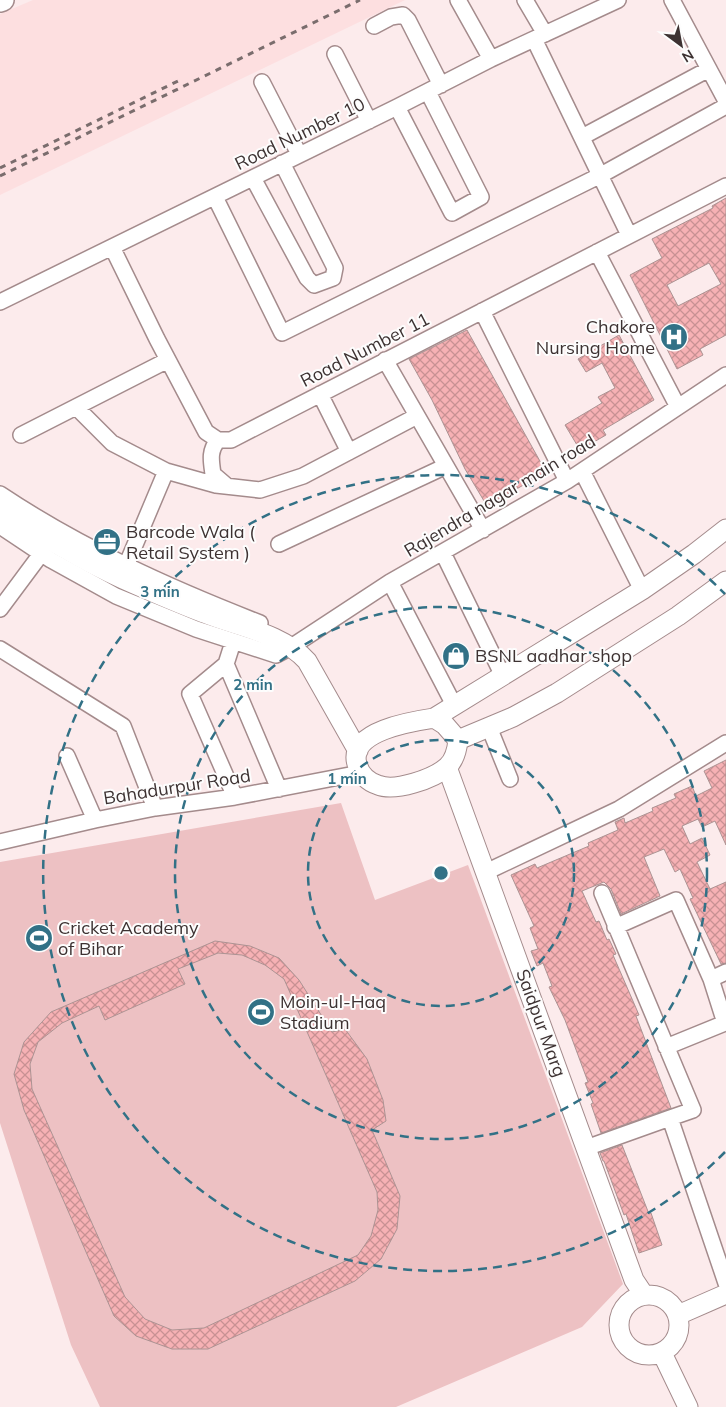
<svg xmlns="http://www.w3.org/2000/svg" width="726" height="1407" viewBox="0 0 726 1407" font-family="Mulish,sans-serif">
<style>
.built{fill:#fddfe0}
.green{fill:#edc1c3}
.building{fill:url(#building-cross-hatch);stroke:#ac9393;fill-rule:evenodd}
.lines{fill:none;stroke-linecap:round;stroke-linejoin:round}
.minor-casing{stroke:#a48b8c;stroke-width:18}
.major-casing{stroke:#a48b8c;stroke-width:21}
.highway-casing{stroke:#a48b8c;stroke-width:24}
.minor{stroke:#fff;stroke-width:15}
.major{stroke:#fff;stroke-width:19}
.highway{stroke:#fff;stroke-width:21}
.rail{stroke:#7a6d6d;stroke-width:3;stroke-dasharray:6 6;stroke-linecap:butt}
.ring{fill:none;stroke:#327186;stroke-width:2.5;stroke-dasharray:9 6}
.labels{text-anchor:middle;stroke-width:4;stroke-linejoin:round;paint-order:stroke}
.street-label{font-size:18px;fill:#3d3232;stroke:#fdfdfd}
.poi-label{font-size:18px;fill:#3d3232;stroke:#fdfdfd;text-anchor:start}
.centre{fill:#327186;stroke:#fdfdfd;stroke-width:2.5}
.ring-label{font-size:15px;text-anchor:middle;font-weight:bold;fill:#327186;stroke:#fdfdfd;stroke-width:4;stroke-linejoin:round;paint-order:stroke}
</style>
<defs>
<pattern id="building-cross-hatch" width="8" height="8" patternUnits="userSpaceOnUse" patternTransform="scale(1.25)"><rect width="8" height="8" fill="#f6b1b4"/><path d="M0 0l8 8M0 8l8-8" fill="none" stroke="#c89193"/></pattern>
</defs>
<rect width="100%" height="100%" fill="#fcebec"/>
<!-- built -->
<path class="built" d="M33,0h372l-405,195v-181z"/>
<!-- green -->
<path class="green" d="M341,803l34,97 93,-35 155,419 -41,43 -186,80h-296l-29,-62 -71,-222v-261z"/>
<!-- building -->
<path class="building" d="M726,198v137l-26,14 3,6 -26,14 -47,-94 32,-17 -10,-19 61,-31 -1,-2zM709,263l12,21 -43,22 -11,-21z
M467,330l79,142 -59,34 -22,-37 -33,-69 -23,-41z
M619,335l35,65 -51,30 3,5 -26,15 -15,-25 37,-22 -4,-6 17,-9 -13,-25 -16,9 -8,-13z
M726,760v85l-11,-24 -13,6 -4,-8 -16,7 8,18 12,-6 8,17 -13,7 13,27 16,-7v81l-5,1 -31,-65 3,-1 -13,-29 -5,3 -11,-23 -20,8 16,39 -39,18 -10,-25 -7,-7 -22,9 14,31 3,-1 8,19 2,-1 7,15 -3,1 26,60 -3,1 35,92 -70,25 -10,-29 2,-1 -8,-20 3,-1 -23,-62 -16,-33 3,-1 -9,-23 -6,3 -6,-15 7,-2 -8,-21 4,-2 -23,-51 24,-11 2,4 52,-22 -1,-3 30,-13 -3,-8 9,-4 1,5 28,-12 -1,-3 24,-10 -2,-4 18,-8 4,10 16,-8 -8,-17z
M215,941l35,5 29,12 20,22 33,52 13,-3 22,30 16,41 3,21 -14,9 28,66 -3,33 -16,30 -26,22 -147,68h-36l-36,-13 -22,-20 -90,-206 -10,-36 10,-32 27,-30zM218,953l24,2 23,10 19,14 93,213 1,18 -7,26 -13,19 -154,73 -32,2 -27,-11 -20,-22 -93,-208 -2,-25 8,-22 24,-19 37,-17 6,14 80,-36 -7,-15z
M622,1145l27,69 2,-1 11,32 -23,8 -13,-39 -2,1 -20,-54h-1l-3,-8z"/>
<g class="lines">
<!-- minor casing -->
<g class="minor-casing">
<path id="minor" d="M458,0l33,59
M525,0l20,34
M672,0l54,101
M374,26l17,-9 12,-2 5,5 33,65
M534,39l95,196
M335,54l34,67
M262,82l37,72
M397,107l55,106 29,-16 -53,-105
M582,137l127,-68
M253,178l54,100 7,7 19,-7 2,-10 -53,-105
M215,197l67,136 319,-158 125,-69
M112,247l45,92 49,93 12,8h13l495,-254
M597,252l81,155
M0,302l397,-195 94,-48 127,-59
M482,311l85,170
M385,360l98,170
M320,394l29,58
M76,407l36,36 54,28 50,14 44,5 43,-14 114,-60
M21,435l147,-75
M218,440c-9,11 -7,20 -5,34l14,12
M582,471l60,119
M0,494c81,54 170,94 260,129
M0,526l51,34 65,36 80,33 80,26 15,-8 99,-65 177,-101 159,-106
M279,544l167,-78
M443,553l60,123
M126,566l40,-95
M390,582l64,123
M0,609l41,-55
M233,642l-7,22 -36,30 45,103
M0,649l123,77 32,82
M226,664l53,125
M489,727l21,52
M67,756l28,64
M0,842l95,-22 60,-12 80,-11 125,-24
M486,872l133,-63 107,-66
M602,893l91,217 -23,8 56,165
M615,927l61,-27 35,79 14,44 -59,24
M711,979l15,-7
M586,1148l84,-30"/>
</g>
<!-- major casing -->
<g class="major-casing">
<path id="major" d="M0,509c40,25 80,51 123,70 27,12 54,24 81,34 34,14 78,20 103,48l51,90
M434,718l208,-128 52,-36 32,-25
M434,718l11,7 13,15c-1,10 -3,20 -11,27 -14,12 -52,25 -69,18 -10,-3 -18,-11 -21,-21 -10,-33 57,-43 77,-46z
M458,740l55,-23 44,-24 121,-77 48,-35
M447,767l187,513 10,15
M619 1325a30 30 0 1 1 60 0a30 30 0 1 1-60 0Z
M678,1315l48,-21
M662,1353l26,54"/>
</g>
<!-- highway casing -->
<g class="highway-casing">
<path id="highway" d="M0,1l3,-1"/>
</g>
<!-- minor -->
<use href="#minor" class="minor"/>
<!-- major -->
<use href="#major" class="major"/>
<!-- highway -->
<use href="#highway" class="highway"/>
<!-- rail -->
<path class="rail" d="M0,168l180,-88
M0,176l360,-176"/>
</g>
<!-- distance rings -->
<g class="ring">
<circle cx="441" cy="873" r="133"/>
<circle cx="441" cy="873" r="266"/>
<path d="M725 1152A398 398 0 1 1 725 594"/>
</g>
<!-- icons -->
<defs>
<g id="hospital-disc" transform="scale(1.4375)"><circle r="9.5" fill="#327186" stroke="#fdfdfd"/><path d="M-5-5h3v3.5h4V-5h3V5h-3V1.5h-4V5h-3Z" fill="#fff"/></g>
<g id="office-disc" transform="scale(1.4375)"><circle r="9.5" fill="#327186" stroke="#fdfdfd"/><path d="M-6-3h4V-5.5h4V-3h4V5H-6ZM-1-4.5V-3h2v-1.5ZM-6 0V1H6V0Z" fill="#fff"/></g>
<g id="shop-disc" transform="scale(1.4375)"><circle r="9.5" fill="#327186" stroke="#fdfdfd"/><path d="M-5-2.5h2.3a2.7 3.5 0 0 1 5.4 0H5L5.5 6h-11ZM-1.5-2.5h3a1.5 2.3 0 0 0-3 0Z" fill="#fff"/></g>
<g id="stadium-disc" transform="scale(1.4375)"><circle r="9.5" fill="#327186" stroke="#fdfdfd"/><path d="M0-5a6.5 5 0 1 0 0 10a6.5 5 0 1 0 0-10ZM-3.5-1.8h7v3.6h-7Z" fill="#fff"/></g>
</defs>
<g fill-rule="evenodd">
<use href="#hospital-disc" x="674" y="337"/>
<use href="#office-disc" x="107" y="542"/>
<use href="#shop-disc" x="456" y="656"/>
<use href="#stadium-disc" x="39" y="938"/>
<use href="#stadium-disc" x="261" y="1012"/>
</g>
<g class="labels">
<!-- street labels -->
<g class="street-label">
<text transform="translate(300 134) rotate(-26)" y="6">Road Number 10</text>
<text transform="translate(365 350) rotate(-27)" y="6">Road Number 11</text>
<text transform="translate(500 496) rotate(-31)" y="6">Rajendra nagar main road</text>
<text transform="translate(177 787) rotate(-9)" y="6">Bahadurpur Road</text>
<text transform="translate(541 1023) rotate(70)" y="6">Saidpur Marg</text>
</g>
<!-- poi labels -->
<g class="poi-label">
<text x="655" y="333" text-anchor="end">Chakore<tspan x="655" dy="21">Nursing Home</tspan></text>
<text x="126" y="538">Barcode Wala (<tspan x="126" dy="21">Retail System )</tspan></text>
<text x="475" y="662">BSNL aadhar shop</text>
<text x="58" y="934">Cricket Academy<tspan x="58" dy="21">of Bihar</tspan></text>
<text x="280" y="1008">Moin-ul-Haq<tspan x="280" dy="21">Stadium</tspan></text>
</g>
</g>
<circle cx="441" cy="873" r="8" class="centre"/>
<g class="ring-label">
<text x="160" y="597">3 min</text>
<text x="253" y="690">2 min</text>
<text x="347" y="784">1 min</text>
</g>
<!-- north arrow -->
<g transform="translate(681 45) rotate(148)" stroke="#fdfdfd" stroke-width="4" paint-order="stroke">
<path d="M0-4L9 19L0 12L-9 19Z" fill="#3d3232"/>
<text y="-8" font-size="14" font-weight="bold" text-anchor="middle" fill="#3d3232">N</text>
</g>
</svg>
